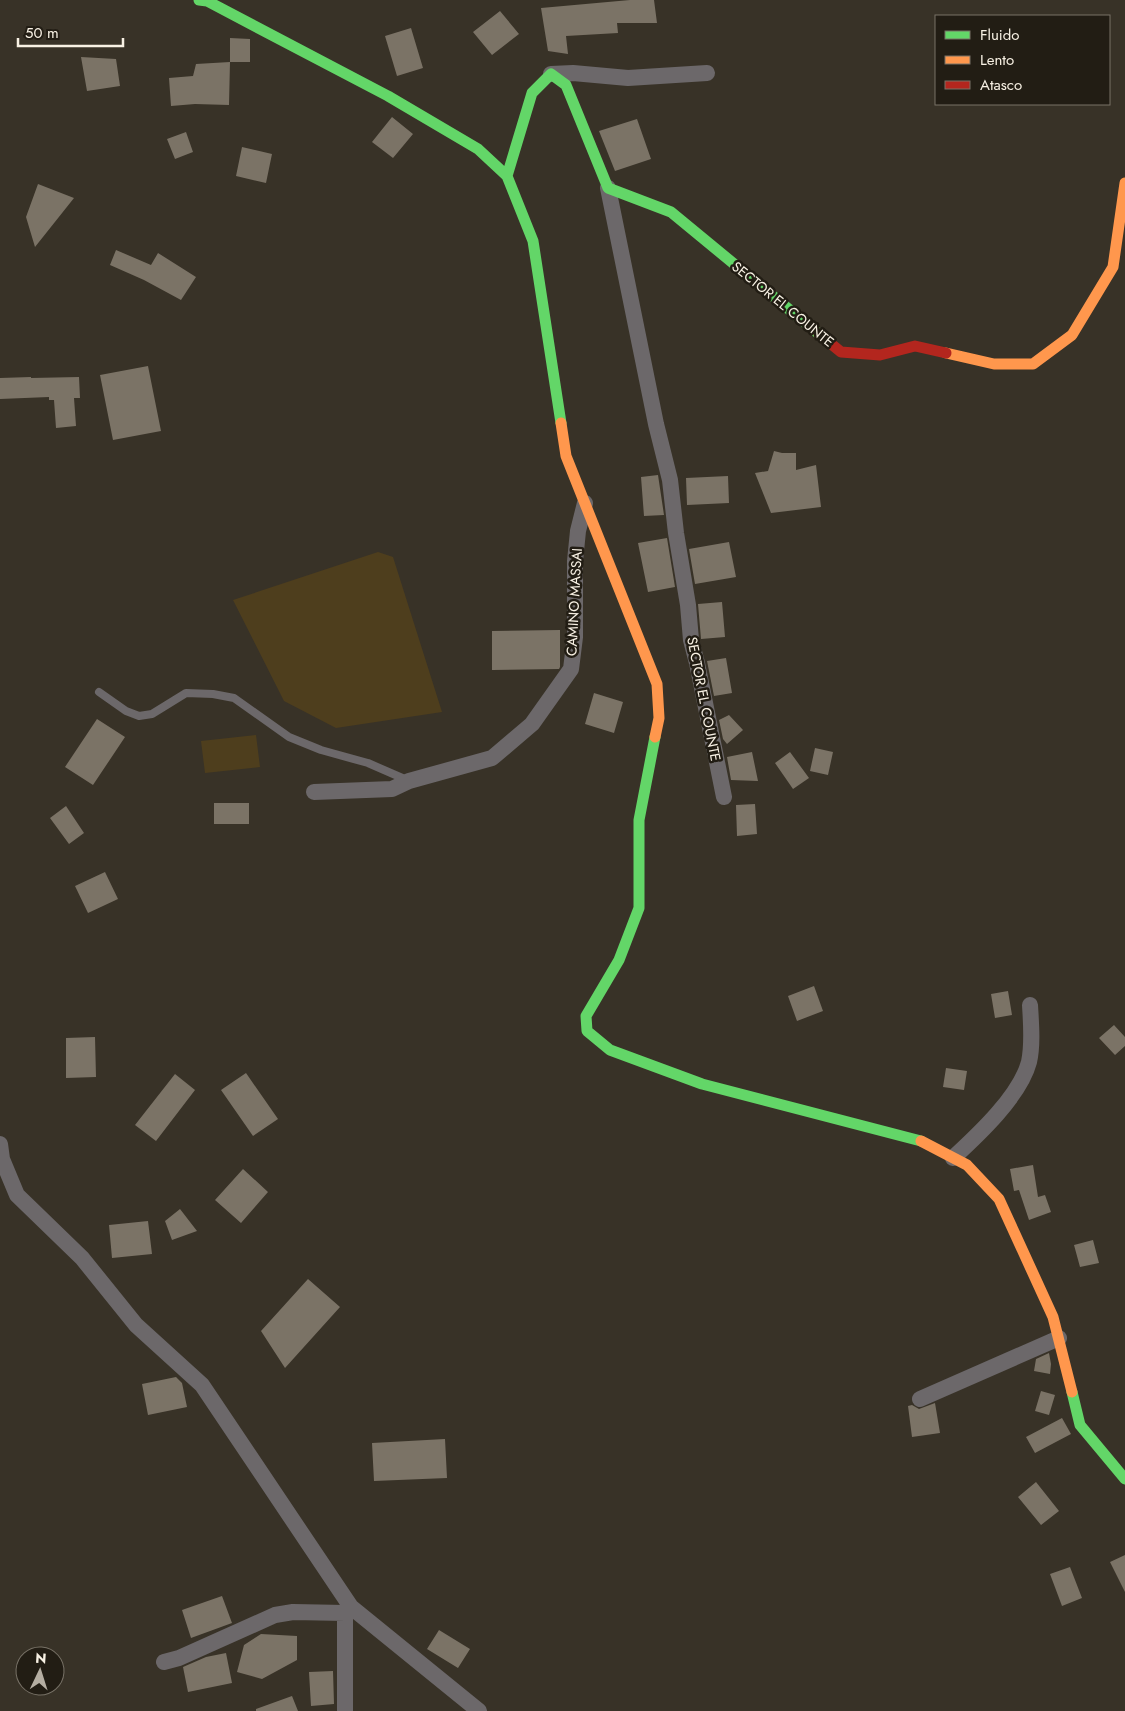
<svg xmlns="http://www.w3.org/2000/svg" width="1125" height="1711" viewBox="0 0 1125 1711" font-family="Jost,sans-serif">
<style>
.green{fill:#4e3e1d}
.building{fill:#7b7366}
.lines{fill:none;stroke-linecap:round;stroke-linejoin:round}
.lane{stroke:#6c686a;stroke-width:8}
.street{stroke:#6c686a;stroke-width:16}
.fast{stroke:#63d668;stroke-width:11}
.slow{stroke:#ff974d;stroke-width:11}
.jam{stroke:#b3261e;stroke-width:11}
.labels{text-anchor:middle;stroke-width:5;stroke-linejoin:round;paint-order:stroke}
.street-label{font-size:14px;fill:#f8f1e4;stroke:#221d14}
</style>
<rect width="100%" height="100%" fill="#383227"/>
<!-- green -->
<path class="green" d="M378,552l15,5 49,155 -106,16 -52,-27 -51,-101z
M256,735l4,32 -55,6 -4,-32z"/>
<!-- building -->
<path class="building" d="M630,0h24l3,23h-40l1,10 -52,3 2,18 -20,-3 -7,-43z
M500,11l19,23 -27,21 -19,-23z
M411,28l12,40 -26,8 -12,-40z
M230,38l20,1v23h-20z
M81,57l35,2 4,27 -33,5z
M230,62l-1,43 -34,-1 -24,2 -2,-28 24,-2 3,-12z
M392,117l21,17 -20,24 -21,-16z
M637,119l14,40 -36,12 -16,-40z
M186,132l7,20 -18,7 -8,-20z
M242,147l30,7 -6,29 -30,-7z
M38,184l36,14 -39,49 -9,-30z
M116,250l35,15 7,-12 38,24 -15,23 -37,-20 -34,-15z
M148,366l13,65 -48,9 -13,-65z
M31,377v1l48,-1 1,21h-6l2,28 -20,2 -2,-28h-5v-3l-49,2v-21z
M774,451l8,2h14v17l20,-5 5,42 -50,6 -16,-40 13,-2z
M658,475l6,40 -20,1 -3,-39z
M728,476l1,27 -42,2 -1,-27z
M667,538l8,49 -27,5 -10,-49z
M729,542l7,35 -41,7 -6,-35z
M722,602l3,35 -24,2 -3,-35z
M560,630v37l-1,2 -67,1v-39z
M726,658l6,35 -18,3 -7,-35z
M594,693l29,9 -9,31 -29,-9z
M729,715l14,15 -16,14 -4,-5 -4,-19z
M97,719l28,18 -32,48 -28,-18z
M815,748l18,4 -5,23 -18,-4z
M752,752l6,29 -27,-1 -4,-23z
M790,752l19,26 -16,11 -18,-26z
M214,803h35v21h-35z
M755,804l2,30 -20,2 -1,-31z
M66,806l18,27 -15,11 -19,-26z
M105,872l13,27 -30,14 -13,-27z
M814,986l9,25 -26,10 -9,-25z
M1008,991l4,24 -17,3 -4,-24z
M1114,1025l11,12v9l-10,9 -16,-17z
M95,1037l1,40 -30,1v-40z
M946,1068l21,3 -3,19 -21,-3z
M246,1073l32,46 -25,17 -32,-46z
M175,1074l20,16 -39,51 -21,-16z
M1033,1165l5,32 7,-2 6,17 -22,8 -10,-30 -5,1 -4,-22z
M243,1169l25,23 -27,31 -26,-23z
M180,1209l17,22 -25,9 -7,-19z
M148,1221l4,33 -40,4 -3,-33z
M1093,1240l6,23 -19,4 -6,-22z
M308,1279l32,28 -55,61 -24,-37z
M1049,1353l2,11 -1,10 -16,-3 2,-12z
M176,1377l6,6 5,24 -39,8 -6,-31z
M1041,1391l14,4 -6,20 -14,-4z
M935,1403l5,30 -28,4 -4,-31 4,-1 7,4z
M1062,1418l9,16 -36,19 -9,-16z
M445,1439l2,39 -73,3 -2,-38z
M1036,1482l23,29 -18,14 -23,-28z
M1125,1555v37l-15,-30z
M1070,1567l12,31 -20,8 -12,-32z
M222,1596l10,27 -41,15 -9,-28z
M439,1630l31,19 -12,19 -31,-19z
M261,1634l36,2v24l-35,19 -25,-7 7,-27z
M226,1653l6,30 -44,9 -5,-25 23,-10z
M333,1671l1,33 -23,2 -2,-34z
M292,1696l6,15h-42v-2z"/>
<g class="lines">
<!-- lane -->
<path class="lane" d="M99,692l27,19 13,5 13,-2 34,-21 27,1 21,4 55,39 32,13 47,13 39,17"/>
<!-- street -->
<path class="street" d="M551,74l22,-1 55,5 79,-5
M608,188l48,236 14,56 6,53 12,72 3,35 6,23 27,134
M314,792l78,-3 17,-8 83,-23 40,-34 39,-55 4,-32v-76l3,-30 7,-28
M0,1144l2,15 15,36 65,63 54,67 66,60 149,222 128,104
M953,1158c25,-23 67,-62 76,-96 4,-18 2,-39 1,-57
M920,1399l139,-61
M164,1662l15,-4 96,-43 18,-3 52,1
M345,1711v-98l6,-6"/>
<!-- fast -->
<path class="fast" d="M199,0l8,1 181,95 90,53 29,27 26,65 28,182
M507,176l25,-83 19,-19 15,11 42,103 63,24 148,122
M655,737l-16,83v88l-20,52 -33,56 1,15 23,19 92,34 219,57
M1072,1392l8,33 45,54"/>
<!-- slow -->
<path class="slow" d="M946,353l48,11h39l39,-29 41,-68 12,-84
M561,423l5,33 91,228 2,34 -4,19
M921,1141l46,24 32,34 54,118 19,75"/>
<!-- jam -->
<path class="jam" d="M819,334l22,18 39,3 35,-9 31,7"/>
</g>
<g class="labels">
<!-- street labels -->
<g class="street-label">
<text transform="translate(783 304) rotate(39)" y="5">SECTOR EL COUNTE</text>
<text transform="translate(574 602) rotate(-87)" y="5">CAMINO MASSAI</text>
<text transform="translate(704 699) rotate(79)" y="5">SECTOR EL COUNTE</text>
</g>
</g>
<!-- legend -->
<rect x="935" y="15" width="175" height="90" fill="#221d14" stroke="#787267"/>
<rect x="945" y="31" width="25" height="8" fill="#63d668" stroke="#787267"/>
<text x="980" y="40" font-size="15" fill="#f8f1e4">Fluido</text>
<rect x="945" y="56" width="25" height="8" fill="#ff974d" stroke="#787267"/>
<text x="980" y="65" font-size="15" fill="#f8f1e4">Lento</text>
<rect x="945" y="81" width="25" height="8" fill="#b3261e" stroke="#787267"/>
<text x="980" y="90" font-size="15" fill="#f8f1e4">Atasco</text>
<!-- north arrow -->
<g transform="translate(40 1671) rotate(4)"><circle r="24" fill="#221d14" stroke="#787267"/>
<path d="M0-4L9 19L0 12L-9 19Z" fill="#b5aea2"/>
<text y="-8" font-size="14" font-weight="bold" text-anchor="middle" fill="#f8f1e4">N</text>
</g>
<!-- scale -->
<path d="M18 38v8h105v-8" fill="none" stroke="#f8f1e4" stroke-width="2.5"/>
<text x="25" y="38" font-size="15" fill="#f8f1e4" stroke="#221d14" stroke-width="4" paint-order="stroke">50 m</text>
</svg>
